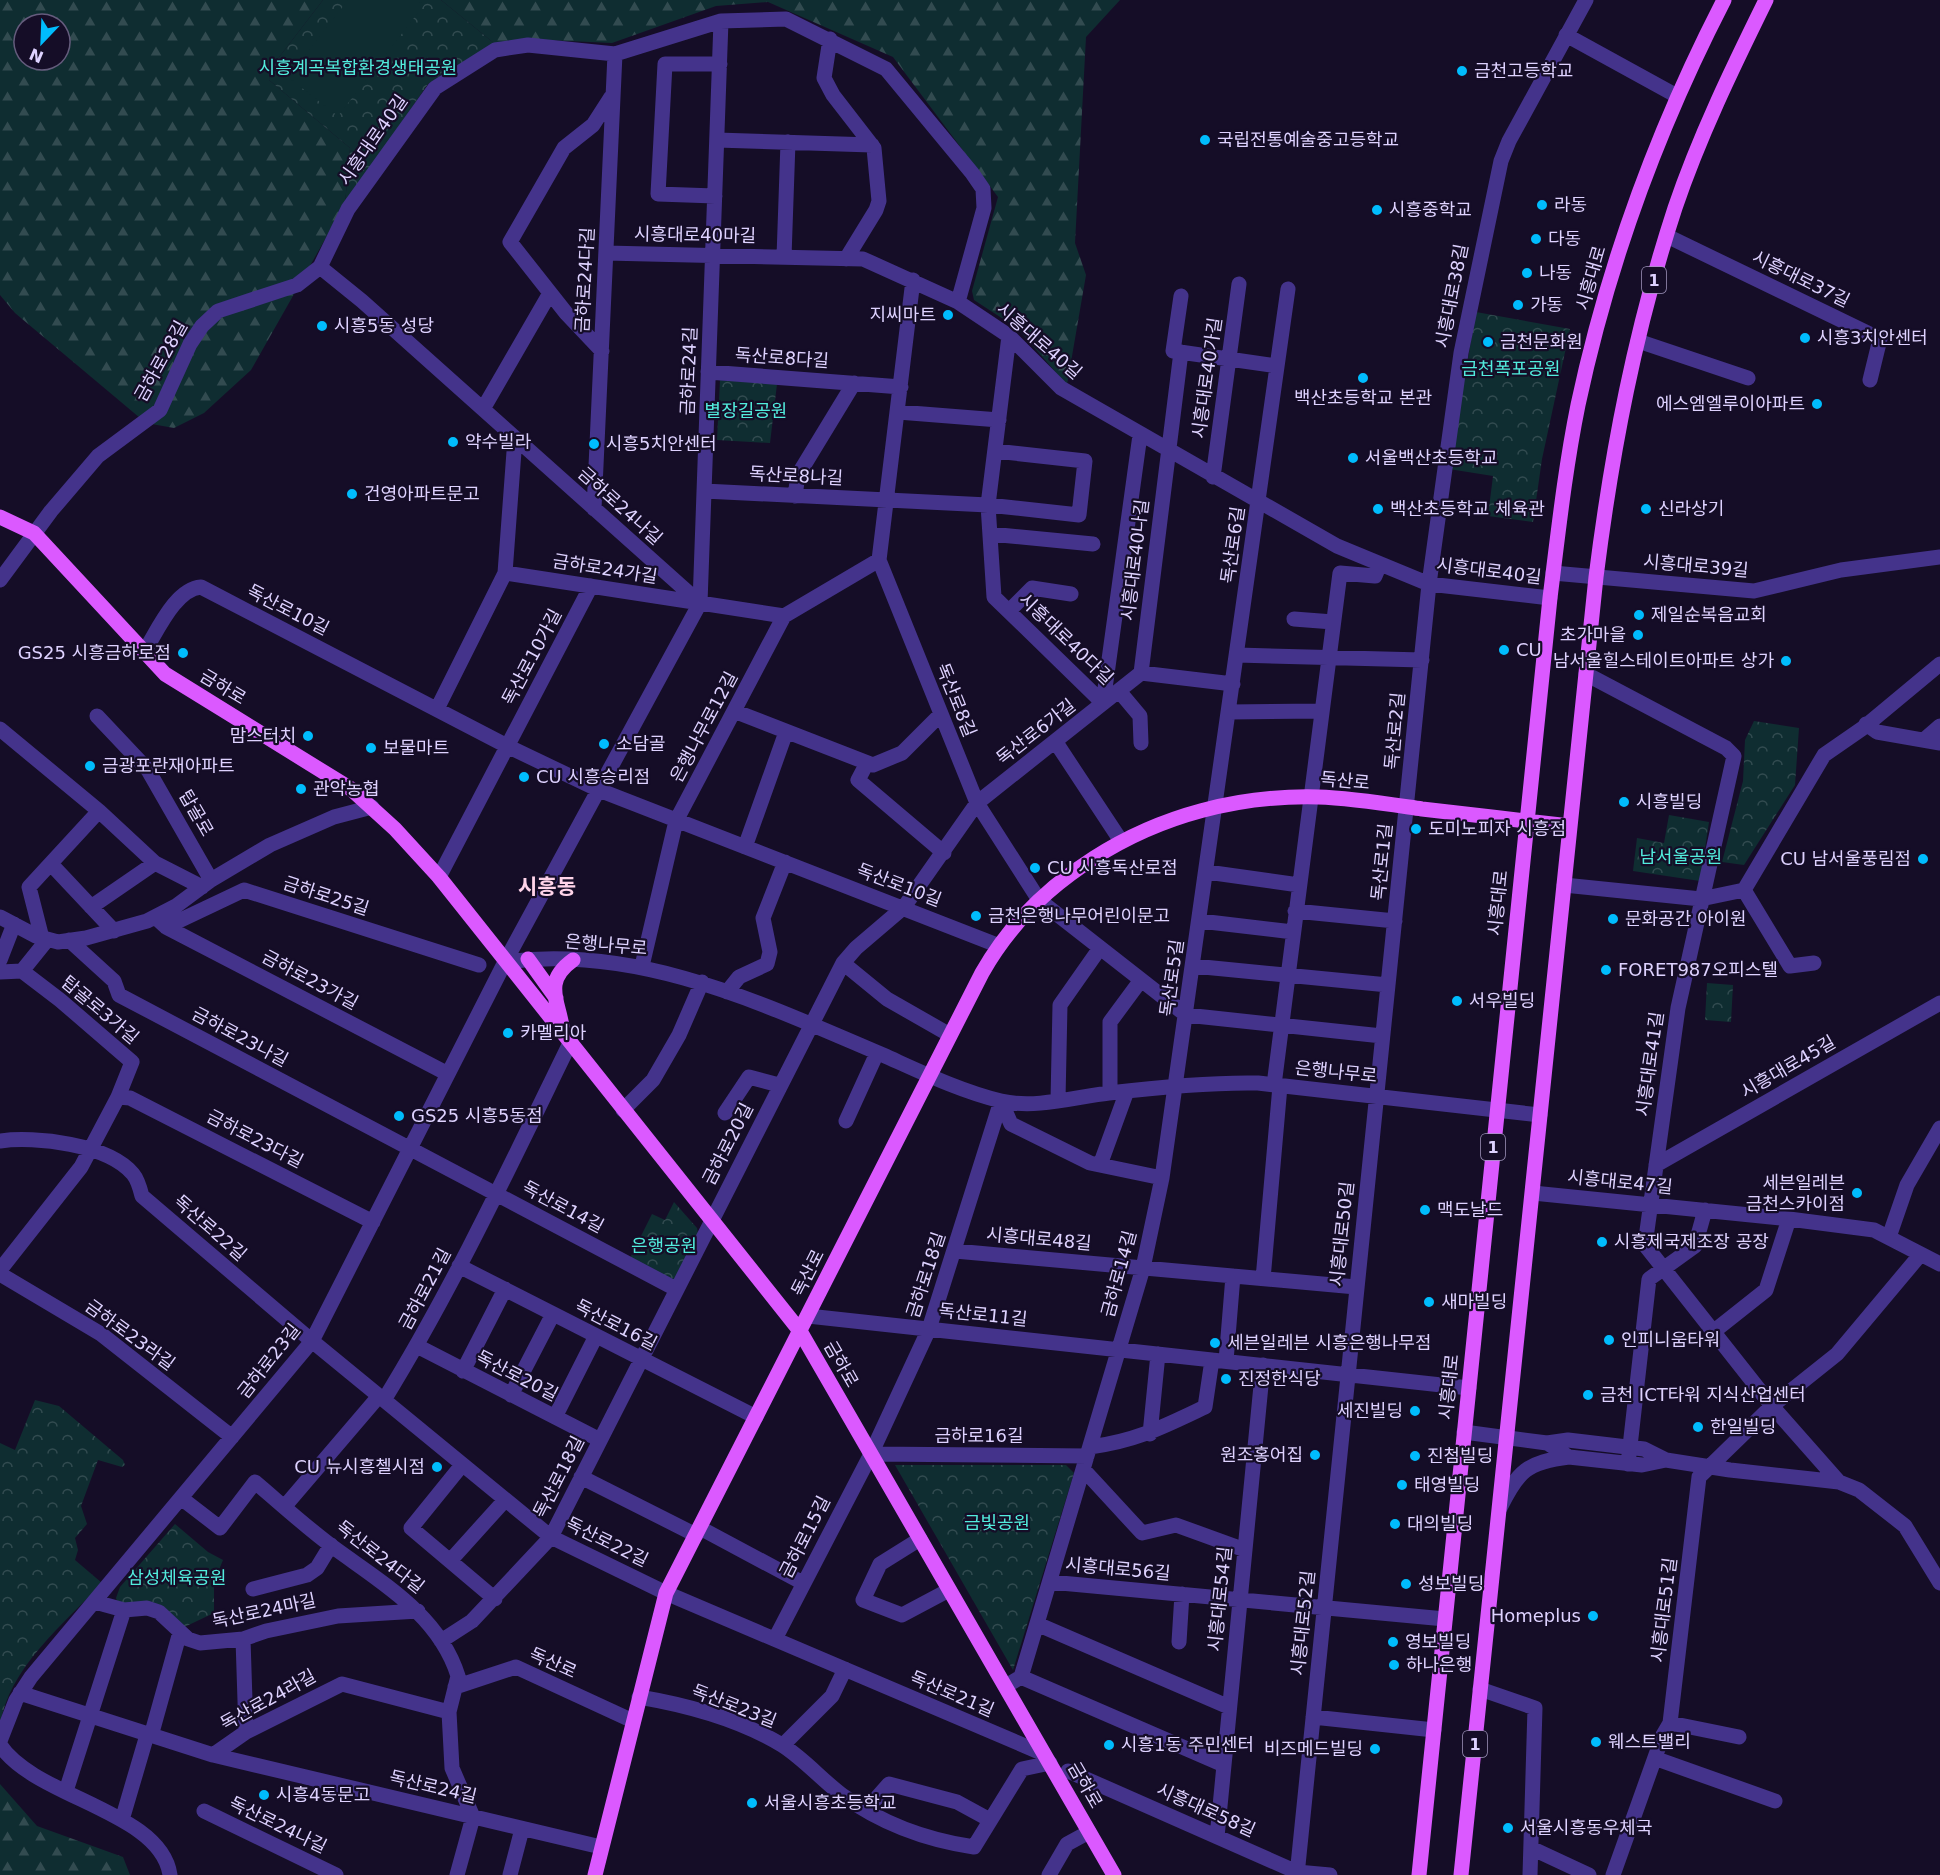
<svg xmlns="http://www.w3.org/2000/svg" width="1940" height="1875" viewBox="0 0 1940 1875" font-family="'DejaVu Sans','Noto Sans KR',sans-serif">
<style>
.forest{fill:url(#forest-firs);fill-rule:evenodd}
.park{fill:url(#park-crowns)}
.pitch{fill:#0f2d31}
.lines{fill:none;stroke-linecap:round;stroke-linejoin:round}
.minor{stroke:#44338b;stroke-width:15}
.major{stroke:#db59ff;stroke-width:15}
.poi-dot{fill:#00bcfd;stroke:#150d27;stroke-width:2}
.labels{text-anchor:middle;stroke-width:4.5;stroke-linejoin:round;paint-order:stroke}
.shield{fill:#150d27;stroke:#a297be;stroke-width:1.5}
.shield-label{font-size:16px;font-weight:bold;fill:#ded2ff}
.park-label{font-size:18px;fill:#52ecdd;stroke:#150d27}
.poi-label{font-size:18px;fill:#ded2ff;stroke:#150d27;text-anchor:start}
.street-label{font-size:18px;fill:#ded2ff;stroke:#150d27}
.quarter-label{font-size:21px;font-weight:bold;fill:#ffd4e9;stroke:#150d27}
</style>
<defs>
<pattern id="forest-firs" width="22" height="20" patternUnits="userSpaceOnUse" patternTransform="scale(1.5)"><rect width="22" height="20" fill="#0f2d31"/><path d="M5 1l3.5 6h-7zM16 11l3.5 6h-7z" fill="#324b50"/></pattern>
<pattern id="park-crowns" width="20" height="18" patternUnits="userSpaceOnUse" patternTransform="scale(1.5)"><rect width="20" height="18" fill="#0f2d31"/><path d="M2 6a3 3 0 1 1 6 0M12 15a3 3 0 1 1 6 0" fill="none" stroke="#324b50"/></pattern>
</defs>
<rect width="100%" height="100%" fill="#150d27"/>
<!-- forest -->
<path class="forest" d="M0,0h323l-53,69 -1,11 81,68 -5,56 -94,166 -47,43 -30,15 -28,-5 -131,-110 -15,-18zM24,24h36v36h-36z
M441,0h679l-34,37 -11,206 11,32 -19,110 -50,-57 -43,-28 -2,-9 26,-94 -105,-140 -125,-55 -52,4 -104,37 -89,-4 -28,5z
M0,1784l37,42 86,31 7,18h-130z"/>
<!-- park -->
<path class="park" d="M323,0h118l54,44 -67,40 -83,120 5,-56 -81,-68 1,-11z
M1476,312l94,17 -28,130 -9,63 -45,-6 5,-40 -44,-7z
M720,380l57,4 -7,59 -53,-3z
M1754,721l45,7 -4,57 -51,80 -22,-3 21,-81 2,-41z
M1669,815l40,7 -9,59 -67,-10 4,-33 27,5z
M1707,983l26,2 -2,37 -26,-2z
M674,1202l23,26 2,11 -23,41 -8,-1 -39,-19 23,-46 13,6z
M35,1400l24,6 64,54 2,5 -3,2 -24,-7 -17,46 6,18 -12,14 3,12 -3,10 27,23c-38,41 -94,85 -102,143v-283l15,7z
M895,1465h171l8,8 -61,197z
M175,1524l33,28 15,8 -9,22v31l-36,17 -12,-12 -48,-14 -2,-6 4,-11z"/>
<!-- pitch -->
<path class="pitch" d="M348,0h69l7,5 -86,111 -50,-39z"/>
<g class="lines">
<!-- minor -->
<path class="minor" d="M1566,35l111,61
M830,39l-6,39 9,17 41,53 5,53 -3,9 -30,49
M717,140l155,5
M715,196l-57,-2 7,-130h55
M1667,236l213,103 -10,41
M606,253l257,6 95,43
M784,257l4,-115
M320,267l42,34 338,302
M913,280l-34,280 98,243 62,97 147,115 196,21
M1181,296l-8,55 104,15
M1009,336l-21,169 6,92 109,106
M1638,341l110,37
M602,351l-36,-38 -56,-71 54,-94 29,-23 18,-28
M708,372l193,15
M483,409l67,-116
M898,412l101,8
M1213,477l26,-193
M704,491l284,14 91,10 6,-54 -90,-10
M795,496l3,-21 56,-92
M594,509l21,-455
M990,534l103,10
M505,573l279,43
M1553,573l201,18 87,-21 99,-13
M0,580l51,-69 47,-55 62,-46 30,-66 12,-18 16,-15 79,-26 23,-18 28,-58 87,-121 60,-38 33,-5 87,9 106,-33 65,-2 100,50 86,104 11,16 1,19 -26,94 51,34 52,52 276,158 92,38 121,14
M1009,611l23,-23 39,6
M1294,619l39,3
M144,652c13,-20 31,-63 57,-65l306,159 92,44 398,155
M1237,655l185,5
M1141,673l40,-321
M1586,674l140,74 8,8 -56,252 -33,237 127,161 67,76
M1119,691l21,25 1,27
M1103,703l37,-268
M437,709l68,-136 10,-135
M734,711l139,54 29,-12 39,-39
M1229,712l92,-1
M97,716l51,54 63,110
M1866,724l11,8 63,11
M0,729l99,82 56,52 47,24
M1925,739l15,-13
M1055,741l66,100
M867,763l-9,17 86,73
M745,847l41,-115
M51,864l63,67
M1207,872l92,13
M439,877l152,-291
M1564,885l137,14 43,-9 80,-135 39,-27 77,-64
M1744,890l46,76 24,-3
M91,907l64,-44
M1295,911l100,10
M0,917l36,19 22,6 28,-4 61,-17 29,-15 35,-26 59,-35 64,-28 38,-10
M155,917l11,10 282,147
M1200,921l93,11
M166,927l78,-37 235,75
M42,938l-13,-51 70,-76
M69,940l45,41 5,14 557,294
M0,960l14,-36
M505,962c134,-18 258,42 378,93 38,17 77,36 118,46 35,8 74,-4 108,-8 50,-6 99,-11 149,-10l282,32
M843,963l44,36 63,36
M642,966l34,-145 108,-205 95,-56
M1193,966l195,19
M0,972l22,-1 25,-31
M727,992l12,-15 28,-13 3,-12 -7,-34 22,-56
M1274,1085l66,-512 35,3 5,-12
M1110,1093v-71l31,-42
M118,1097l12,1 243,124
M1058,1100l2,-95 40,-57
M1001,1101l10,23 79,39 72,15
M623,1110l30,-30 26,-45 23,-53
M725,1113l24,-36 30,8
M846,1121l31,-68
M0,1141c35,-5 108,3 133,33 5,6 7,14 9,22l170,145 239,196 115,56 378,161
M1100,1165l27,-74
M1656,1165l284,-162
M1533,1193l256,26 85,11 66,34
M1889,1237l18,-52 33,-57
M955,1251l401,36
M459,1266l297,151
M0,1270l81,-103 37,-70 14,-35 -72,-62 -38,-29
M0,1274l101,60 131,103
M1263,1279l17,-193
M808,1316l661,72
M1713,1332l53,-42 23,-71
M417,1346l183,94
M1226,1361l7,-85
M463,1371l42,-82
M511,1395l42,-81
M384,1400c70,-114 127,-236 186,-357
M555,1417l41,-81
M1464,1432l83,11 21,-3 76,9 22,11 64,10 109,12 20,8 46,36 35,57
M1150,1434l8,-80
M1547,1443l22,14 73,8 24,-5
M1090,1447c46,-6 73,-20 115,-40l7,-47
M871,1454l216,2
M1628,1464l21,-185 46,-33 10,-36
M462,1465l-51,63 84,71
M1083,1469l59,64 34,-8 69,25
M581,1477l115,58
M181,1498l39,30 35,-46c26,22 51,45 78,65 49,36 106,68 125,129l-9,36 3,56 21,49 -16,58
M285,1506l94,-110
M1500,1508c18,-37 27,-46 69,-51
M700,1528l103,55
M920,1539l-40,25 -17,36 39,15 47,-25
M450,1561l55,-61
M1050,1582l395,37
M253,1589l54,-14 10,-7 14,-23
M95,1602l29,8 23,-2 12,4 29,27 12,4 43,-4 23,-8 72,-15 80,-5
M1037,1624l192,83
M243,1639l3,93
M775,1639l96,-185 58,-125 72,-228
M441,1641l31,-20 79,-84 292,-574 13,-15 48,-41 73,-104 164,-130 92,11
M1179,1642l3,-48
M1021,1677l203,88
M1006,1686l15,-9 122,-409 19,-90 126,-889
M455,1687l61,-20 117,54
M1480,1689l55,19 -5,167
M20,1693l193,62 388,92
M639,1697c47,8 102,23 143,48 22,14 40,35 60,50 40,29 84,45 132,52l48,-78 28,-6
M1313,1717l121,13
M1670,1723l69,14
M151,1736l29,-104
M0,1741l16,-41 15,-23 281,-336 193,-379 195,-359 21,-582
M0,1745c35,53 161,66 170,130
M783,1745l49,-49 13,-27
M213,1755l33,-23 96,-48 107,28
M1657,1759l118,42
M1068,1771l229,101 33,3
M66,1791l58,-181
M866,1810l23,-26 68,18 33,18
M204,1811l132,64
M122,1820l25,-85
M1217,1837l46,-472
M1531,1848l58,27
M510,1875l12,-46
M1049,1875l18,-31 22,-12
M1297,1875l132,-1291 32,-231 40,-192 8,-20 77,-141
M1613,1875l50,-140 7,-12 29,-246 73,-71 65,-52 83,-99"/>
<!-- major -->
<path class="major" d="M0,517l34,16 131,141 186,115 44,40 44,48 361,454 314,544
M528,959l28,39
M563,1033c-3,-31 -22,-50 10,-73
M595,1875l71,-282 316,-620c27,-48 66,-86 112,-115 67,-43 145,-63 224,-61 34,1 70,7 104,12 49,6 99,11 148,17
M1419,1875l131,-1277c8,-64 15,-129 28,-193 30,-141 80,-277 146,-405
M1461,1875l135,-1298c16,-127 39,-247 79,-369 24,-71 58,-141 91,-208"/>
</g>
<!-- markers -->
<g class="poi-dot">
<circle cx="1462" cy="71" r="6"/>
<circle cx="1205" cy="140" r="6"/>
<circle cx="1542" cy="205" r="6"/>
<circle cx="1377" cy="210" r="6"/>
<circle cx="1536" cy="239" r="6"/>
<circle cx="1527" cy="273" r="6"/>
<circle cx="1518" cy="305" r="6"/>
<circle cx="948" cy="315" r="6"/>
<circle cx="322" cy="326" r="6"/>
<circle cx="1805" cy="338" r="6"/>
<circle cx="1488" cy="342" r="6"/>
<circle cx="1363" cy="378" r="6"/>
<circle cx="1817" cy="404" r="6"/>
<circle cx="453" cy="442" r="6"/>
<circle cx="594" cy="444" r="6"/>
<circle cx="1353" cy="458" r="6"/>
<circle cx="352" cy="494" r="6"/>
<circle cx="1378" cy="509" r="6"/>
<circle cx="1646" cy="509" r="6"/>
<circle cx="1639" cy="615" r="6"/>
<circle cx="1638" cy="635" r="6"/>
<circle cx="1504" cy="650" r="6"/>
<circle cx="183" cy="653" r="6"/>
<circle cx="1786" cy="661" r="6"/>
<circle cx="308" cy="736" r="6"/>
<circle cx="604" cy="744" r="6"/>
<circle cx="371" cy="748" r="6"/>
<circle cx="90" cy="766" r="6"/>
<circle cx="524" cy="777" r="6"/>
<circle cx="301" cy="789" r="6"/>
<circle cx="1624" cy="802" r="6"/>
<circle cx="1416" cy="829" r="6"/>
<circle cx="1923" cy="859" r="6"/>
<circle cx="1035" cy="868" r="6"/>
<circle cx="976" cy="916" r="6"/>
<circle cx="1613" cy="919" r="6"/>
<circle cx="1606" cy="970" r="6"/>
<circle cx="1457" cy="1001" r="6"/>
<circle cx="508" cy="1033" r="6"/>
<circle cx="399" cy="1116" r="6"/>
<circle cx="1857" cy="1193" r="6"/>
<circle cx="1425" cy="1210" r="6"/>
<circle cx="1602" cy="1242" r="6"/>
<circle cx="1429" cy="1302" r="6"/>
<circle cx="1609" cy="1340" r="6"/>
<circle cx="1215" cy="1343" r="6"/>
<circle cx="1226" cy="1379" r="6"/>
<circle cx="1588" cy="1395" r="6"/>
<circle cx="1415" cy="1411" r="6"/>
<circle cx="1698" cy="1427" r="6"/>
<circle cx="1315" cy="1455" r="6"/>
<circle cx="1415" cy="1456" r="6"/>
<circle cx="437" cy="1467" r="6"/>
<circle cx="1402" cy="1485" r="6"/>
<circle cx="1395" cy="1524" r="6"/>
<circle cx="1406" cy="1584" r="6"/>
<circle cx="1593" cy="1616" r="6"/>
<circle cx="1393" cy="1642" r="6"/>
<circle cx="1394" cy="1665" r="6"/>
<circle cx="1596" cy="1742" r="6"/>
<circle cx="1109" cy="1745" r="6"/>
<circle cx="1375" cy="1749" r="6"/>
<circle cx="264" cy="1795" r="6"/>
<circle cx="752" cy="1803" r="6"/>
<circle cx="1508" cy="1828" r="6"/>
</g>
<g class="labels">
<!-- shield labels -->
<g class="shield">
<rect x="1642" y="267" width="24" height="26" rx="4.5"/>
<rect x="1481" y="1134" width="24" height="26" rx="4.5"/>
<rect x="1463" y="1731" width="24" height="26" rx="4.5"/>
</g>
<g class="shield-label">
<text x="1654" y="286">1</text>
<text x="1493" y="1153">1</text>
<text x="1475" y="1750">1</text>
</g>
<!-- park labels -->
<g class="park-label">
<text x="358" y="74">시흥계곡복합환경생태공원</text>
<text x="1511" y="375">금천폭포공원</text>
<text x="746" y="417">별장길공원</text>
<text x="1681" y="863">남서울공원</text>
<text x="664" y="1252">은행공원</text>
<text x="997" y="1529">금빛공원</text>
<text x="177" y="1584">삼성체육공원</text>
</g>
<!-- poi labels -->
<g class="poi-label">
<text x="1474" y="77">금천고등학교</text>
<text x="1217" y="146">국립전통예술중고등학교</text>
<text x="1554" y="211">라동</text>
<text x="1389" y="216">시흥중학교</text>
<text x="1548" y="245">다동</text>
<text x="1539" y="279">나동</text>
<text x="1530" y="311">가동</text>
<text x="936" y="321" text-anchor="end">지씨마트</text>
<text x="334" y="332">시흥5동 성당</text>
<text x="1817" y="344">시흥3치안센터</text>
<text x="1500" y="348">금천문화원</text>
<text x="1363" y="404" text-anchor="middle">백산초등학교 본관</text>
<text x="1805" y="410" text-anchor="end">에스엠엘루이아파트</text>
<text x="465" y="448">약수빌라</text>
<text x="606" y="450">시흥5치안센터</text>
<text x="1365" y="464">서울백산초등학교</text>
<text x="364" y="500">건영아파트문고</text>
<text x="1390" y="515">백산초등학교 체육관</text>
<text x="1658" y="515">신라상기</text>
<text x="1651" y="621">제일순복음교회</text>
<text x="1626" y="641" text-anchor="end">초가마을</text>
<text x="1516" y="656">CU</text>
<text x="171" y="659" text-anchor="end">GS25 시흥금하로점</text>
<text x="1774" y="667" text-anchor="end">남서울힐스테이트아파트 상가</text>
<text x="296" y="742" text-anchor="end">맘스터치</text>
<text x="616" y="750">소담골</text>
<text x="383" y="754">보물마트</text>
<text x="102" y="772">금광포란재아파트</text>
<text x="536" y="783">CU 시흥승리점</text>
<text x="313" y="795">관악농협</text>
<text x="1636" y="808">시흥빌딩</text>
<text x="1428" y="835">도미노피자 시흥점</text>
<text x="1911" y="865" text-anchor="end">CU 남서울풍림점</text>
<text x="1047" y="874">CU 시흥독산로점</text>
<text x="988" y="922">금천은행나무어린이문고</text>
<text x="1625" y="925">문화공간 아이원</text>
<text x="1618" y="976">FORET987오피스텔</text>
<text x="1469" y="1007">서우빌딩</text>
<text x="520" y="1039">카멜리아</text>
<text x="411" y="1122">GS25 시흥5동점</text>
<text x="1845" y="1189" text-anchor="end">세븐일레븐<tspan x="1845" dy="21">금천스카이점</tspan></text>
<text x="1437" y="1216">맥도날드</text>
<text x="1614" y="1248">시흥제국제조장 공장</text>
<text x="1441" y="1308">새마빌딩</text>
<text x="1621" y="1346">인피니움타워</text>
<text x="1227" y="1349">세븐일레븐 시흥은행나무점</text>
<text x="1238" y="1385">진정한식당</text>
<text x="1600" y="1401">금천 ICT타워 지식산업센터</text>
<text x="1403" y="1417" text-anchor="end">세진빌딩</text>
<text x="1710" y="1433">한일빌딩</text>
<text x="1303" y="1461" text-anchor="end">원조홍어집</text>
<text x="1427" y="1462">진첨빌딩</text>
<text x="425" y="1473" text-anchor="end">CU 뉴시흥첼시점</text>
<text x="1414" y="1491">태영빌딩</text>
<text x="1407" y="1530">대의빌딩</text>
<text x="1418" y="1590">성보빌딩</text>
<text x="1581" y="1622" text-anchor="end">Homeplus</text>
<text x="1405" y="1648">영보빌딩</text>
<text x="1406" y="1671">하나은행</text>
<text x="1608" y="1748">웨스트밸리</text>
<text x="1121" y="1751">시흥1동 주민센터</text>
<text x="1363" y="1755" text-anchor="end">비즈메드빌딩</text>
<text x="276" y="1801">시흥4동문고</text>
<text x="764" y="1809">서울시흥초등학교</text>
<text x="1520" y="1834">서울시흥동우체국</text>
</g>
<!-- street labels -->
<g class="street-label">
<text transform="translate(373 140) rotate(-55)" y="6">시흥대로40길</text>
<text transform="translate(695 235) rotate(1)" y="6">시흥대로40마길</text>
<text transform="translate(1591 278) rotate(-74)" y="6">시흥대로</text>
<text transform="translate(1801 279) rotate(26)" y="6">시흥대로37길</text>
<text transform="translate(585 280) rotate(-87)" y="6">금하로24다길</text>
<text transform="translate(1452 296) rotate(-79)" y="6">시흥대로38길</text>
<text transform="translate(1039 341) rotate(41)" y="6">시흥대로40길</text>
<text transform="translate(782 358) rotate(4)" y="6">독산로8다길</text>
<text transform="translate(161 361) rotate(-61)" y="6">금하로28길</text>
<text transform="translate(689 371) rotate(-88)" y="6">금하로24길</text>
<text transform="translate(1207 378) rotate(-82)" y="6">시흥대로40가길</text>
<text transform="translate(796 476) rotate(3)" y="6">독산로8나길</text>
<text transform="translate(620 506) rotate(42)" y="6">금하로24나길</text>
<text transform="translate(1233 545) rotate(-82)" y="6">독산로6길</text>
<text transform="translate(1135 560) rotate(-83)" y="6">시흥대로40나길</text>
<text transform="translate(1696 566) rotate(5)" y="6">시흥대로39길</text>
<text transform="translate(605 569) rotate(9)" y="6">금하로24가길</text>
<text transform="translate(1489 571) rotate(7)" y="6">시흥대로40길</text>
<text transform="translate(288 610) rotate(27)" y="6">독산로10길</text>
<text transform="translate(1066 639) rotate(44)" y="6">시흥대로40다길</text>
<text transform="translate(532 657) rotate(-62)" y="6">독산로10가길</text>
<text transform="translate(223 687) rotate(31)" y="6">금하로</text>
<text transform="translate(956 700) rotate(68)" y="6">독산로8길</text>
<text transform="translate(704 727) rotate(-62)" y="6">은행나무로12길</text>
<text transform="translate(1395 731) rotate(-85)" y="6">독산로2길</text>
<text transform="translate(1036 732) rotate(-38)" y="6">독산로6가길</text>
<text transform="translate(1345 781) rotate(5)" y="6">독산로</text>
<text transform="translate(196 813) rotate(60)" y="6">탑골로</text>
<text transform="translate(1382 862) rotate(-84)" y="6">독산로1길</text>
<text transform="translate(899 885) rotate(21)" y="6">독산로10길</text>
<text transform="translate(326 896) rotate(18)" y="6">금하로25길</text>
<text transform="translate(1498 903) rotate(-84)" y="6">시흥대로</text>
<text transform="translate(606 945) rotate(5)" y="6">은행나무로</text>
<text transform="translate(1172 978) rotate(-82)" y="6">독산로5길</text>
<text transform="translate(310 980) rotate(28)" y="6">금하로23가길</text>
<text transform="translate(100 1010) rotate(40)" y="6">탑골로3가길</text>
<text transform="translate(240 1037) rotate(28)" y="6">금하로23나길</text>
<text transform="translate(1650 1064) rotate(-82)" y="6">시흥대로41길</text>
<text transform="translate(1788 1067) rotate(-30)" y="6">시흥대로45길</text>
<text transform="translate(1336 1072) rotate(6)" y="6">은행나무로</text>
<text transform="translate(255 1139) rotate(27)" y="6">금하로23다길</text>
<text transform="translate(728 1144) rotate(-63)" y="6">금하로20길</text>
<text transform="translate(1620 1182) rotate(6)" y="6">시흥대로47길</text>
<text transform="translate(563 1207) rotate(28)" y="6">독산로14길</text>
<text transform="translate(210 1228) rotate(41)" y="6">독산로22길</text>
<text transform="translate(1342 1234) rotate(-84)" y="6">시흥대로50길</text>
<text transform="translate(1039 1239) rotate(5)" y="6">시흥대로48길</text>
<text transform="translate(808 1273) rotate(-63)" y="6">독산로</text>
<text transform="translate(1119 1274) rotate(-75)" y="6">금하로14길</text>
<text transform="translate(926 1275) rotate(-72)" y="6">금하로18길</text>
<text transform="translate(425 1289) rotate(-62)" y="6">금하로21길</text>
<text transform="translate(983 1315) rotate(6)" y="6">독산로11길</text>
<text transform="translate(616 1325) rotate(27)" y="6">독산로16길</text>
<text transform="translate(130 1335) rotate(36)" y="6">금하로23라길</text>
<text transform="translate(269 1361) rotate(-52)" y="6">금하로23길</text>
<text transform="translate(841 1364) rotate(60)" y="6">금하로</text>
<text transform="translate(517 1376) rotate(27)" y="6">독산로20길</text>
<text transform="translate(1449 1387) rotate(-84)" y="6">시흥대로</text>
<text x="979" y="1442">금하로16길</text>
<text transform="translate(559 1477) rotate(-63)" y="6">독산로18길</text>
<text transform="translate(805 1537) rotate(-63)" y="6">금하로15길</text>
<text transform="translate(607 1542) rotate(26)" y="6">독산로22길</text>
<text transform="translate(380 1557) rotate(38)" y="6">독산로24다길</text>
<text transform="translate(1118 1569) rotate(5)" y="6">시흥대로56길</text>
<text transform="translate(1220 1599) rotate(-84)" y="6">시흥대로54길</text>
<text transform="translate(1664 1610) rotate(-83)" y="6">시흥대로51길</text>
<text transform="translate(264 1611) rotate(-12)" y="6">독산로24마길</text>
<text transform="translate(1303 1623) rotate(-84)" y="6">시흥대로52길</text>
<text transform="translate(553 1663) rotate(24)" y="6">독산로</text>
<text transform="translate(952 1694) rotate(23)" y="6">독산로21길</text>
<text transform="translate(268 1700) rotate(-29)" y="6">독산로24라길</text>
<text transform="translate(734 1706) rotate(21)" y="6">독산로23길</text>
<text transform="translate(1085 1785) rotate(60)" y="6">금하로</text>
<text transform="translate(433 1787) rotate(13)" y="6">독산로24길</text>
<text transform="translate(1206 1810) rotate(24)" y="6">시흥대로58길</text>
<text transform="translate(278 1825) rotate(26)" y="6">독산로24나길</text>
</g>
<!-- quarter labels -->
<g class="quarter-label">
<text x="547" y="894">시흥동</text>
</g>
</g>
<!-- north arrow -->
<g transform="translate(42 42) rotate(203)"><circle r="28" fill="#150d27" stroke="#655c7d" stroke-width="1.5"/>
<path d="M0-4.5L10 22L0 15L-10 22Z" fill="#00bcfd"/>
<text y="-9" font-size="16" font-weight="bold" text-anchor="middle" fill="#ded2ff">N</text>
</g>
</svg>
